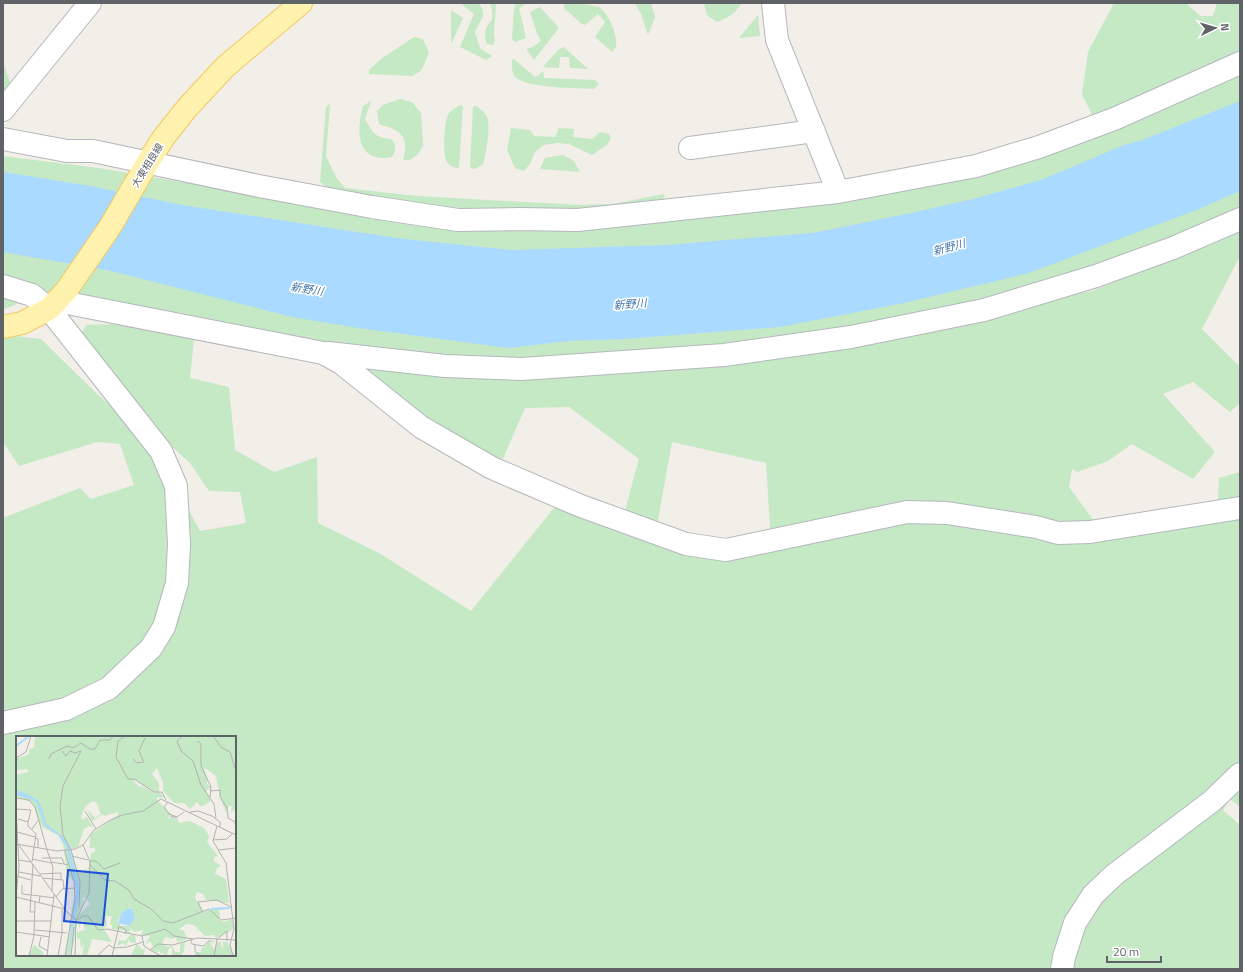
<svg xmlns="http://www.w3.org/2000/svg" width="1243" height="972" viewBox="0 0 1243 972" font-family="'Titillium Web','Noto Sans JP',sans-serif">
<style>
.green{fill:#c5e8c5;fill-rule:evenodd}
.water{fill:#aadaff}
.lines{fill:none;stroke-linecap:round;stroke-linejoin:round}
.minor-casing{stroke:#b5b8bc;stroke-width:24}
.major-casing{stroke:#f2c960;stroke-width:24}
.minor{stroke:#fff;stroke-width:22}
.major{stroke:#fff2af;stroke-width:22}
.labels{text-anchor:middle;stroke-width:3;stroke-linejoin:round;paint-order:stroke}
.street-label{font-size:10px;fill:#5f6368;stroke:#fff}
.water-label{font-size:11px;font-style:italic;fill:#4174aa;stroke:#fff}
.inset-river{fill:none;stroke:#aadaff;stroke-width:2}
.inset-road{fill:none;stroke:#b3b3b1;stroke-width:1}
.view{fill:#1d4ed8;fill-opacity:0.15;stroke:#1d4ed8;stroke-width:2}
.inset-edge{fill:none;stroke:#5f6368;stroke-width:2}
</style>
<rect width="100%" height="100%" fill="#f1efe8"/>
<!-- green -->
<path class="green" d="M460,3h18c11,11 2,17 -3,29l5,16 12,8 -6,4 -26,-13 14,-33z
M490,3h6c0,10 -2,20 -2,30 0,5 2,7 -1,12l-6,-1c-4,-10 -2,-17 5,-24v-10z
M516,3h11l-8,5 7,30 -11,4 -3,-3 2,-30z
M564,3c6,0 29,2 35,4 10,6 19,29 17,40 -1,1 -3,4 -4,5l-17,-15 10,-15 -7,-8 -13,11 -3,-1 -18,-16z
M635,3h16l4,14 -7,18 -7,-21z
M704,3h38c-8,11 -12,14 -25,19l-10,-7z
M1114,3h72l14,13h13l4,-13h23v54l-146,62 -12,-25 6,-42z
M540,7l19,21 -25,32 -8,-11 7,-2 8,-6 -4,-8 -7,-21z
M451,10l12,8 -12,26z
M758,15l2,21 -21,2z
M414,37l9,2 6,14 -8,18 -9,5 -43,-2v-4l12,-11z
M564,47l24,22 -18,-1 -1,-11h-9l-1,11 -16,-1 16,-18z
M514,59l21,18 3,-1 5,-5 1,7 51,2 4,4 -5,5c-17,-1 -63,-1 -76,-10 -7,-4 -6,-12 -6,-19z
M3,63l10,28 -10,8z
M1240,74v143l-35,17 -299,92 186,-35 148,-59v24l-38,73 38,38v38l-1,-1 -9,8 -37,-30 -30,12 52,58 -22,27 -61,-35 -24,17 -31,11 -5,-3 -3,18 31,42 140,-19v297l-10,-8 -7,11 17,15v144h-1237v-451l77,-30 11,11 43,-14 -14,-41 -23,-2 -78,24 -16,-24v-104l12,-2 26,3 57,56 27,23 51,68 24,45 46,-8 -6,-31 -31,-1 -19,-28 -38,-34 -73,-94 8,-10 39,-1 68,15 -4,39 39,9 6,63 39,22 43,-15 1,66 61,30 92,58 86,-107 66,14 16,-59 -70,-52 -44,1 -24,55 -70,-34 -78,-68 89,-3 -177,-19 -221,-47 -41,18v-154l96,12 241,41 140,20 496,-63zM672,442l94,21 4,64 -3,14 -41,9 -70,-19zM17,737h218v218h-218z
M400,99l12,3 9,11 1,12 1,21 -6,9 -7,5h-7c4,-14 4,-26 -12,-32 -4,-2 -8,-2 -12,-4l-2,-13 6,-6z
M371,101l-6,18c7,13 10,19 26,20 6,6 5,11 1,18 -36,7 -36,-26 -29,-51z
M330,104l-4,52 10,21 9,11 72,8 163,9 33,-1 51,-10 2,13 -207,6 -118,-14 -21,-17 6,-75z
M460,105l3,1 -4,62c-5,0 -11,-3 -13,-8 -3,-7 -2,-38 2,-45 2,-4 7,-7 12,-10z
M476,106c4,3 9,6 11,11 4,10 -1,36 -4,47l-8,5 -5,-1 3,-61z
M511,128l19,2 4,6 21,1 4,-9 15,1 -1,8 19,2 8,-7 9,2 2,4 -4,7 -15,10 -23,-11 -11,-1 -14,2 -9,7 -5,12 -6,7 -9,-3 -8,-18z
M563,155l11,6 6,11 -40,-3 5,-11z
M1240,472v25l-22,3 1,-22z"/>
<!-- water -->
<path class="water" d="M1240,101v90l-41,18 -170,64 -125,30 -124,24 -156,12 -55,2 -61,7 -150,-20 -66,-11 -181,-46 -108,-19v-80l87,14 92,19 214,33 115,12 155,-5 147,-12 98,-20 62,-14 68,-19 83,-35 16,-4z"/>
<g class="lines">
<!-- minor casing -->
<g class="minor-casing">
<path id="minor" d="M773,3l4,37 61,152
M3,110l87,-107
M3,139l64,12h26l166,35 113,21 86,13 62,-1 58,1 260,-28 138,-26 63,-19 75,-28 126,-56
M690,148l124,-17
M3,286l29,9 17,14 112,142 15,35 3,58 -2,39 -13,44 -13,21 -42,40 -43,21 -63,14
M57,301l266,52 18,10 80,64 71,41 89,38 105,38 40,6 181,-38 40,1 89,14 22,6 32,-1 150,-24
M328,353l117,13 77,3 202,-14 127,-18 133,-27 112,-34 77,-28 67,-29
M1062,969l2,-12 11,-34 18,-28 21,-20 98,-74 28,-27"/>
</g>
<!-- major casing -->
<g class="major-casing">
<path id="major" d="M3,327l19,-4 27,-14 17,-18 44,-64 38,-65 16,-25 23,-29 38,-41 76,-64"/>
</g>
<!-- minor -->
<use href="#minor" class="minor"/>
<!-- major -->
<use href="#major" class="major"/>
</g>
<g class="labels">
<!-- street labels -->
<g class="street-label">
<text transform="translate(147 165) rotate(-58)" y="4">大東相良線</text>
</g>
<!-- water labels -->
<g class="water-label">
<text transform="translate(949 247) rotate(-15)" y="4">新野川</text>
<text transform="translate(307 289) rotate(9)" y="4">新野川</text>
<text transform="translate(630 304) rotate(-4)" y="4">新野川</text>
</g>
</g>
<!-- overview -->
<g transform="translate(16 736)">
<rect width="220" height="220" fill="#f1efe8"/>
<path d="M23,0h197v72l-5,5 1,-7h-3l-3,6 -6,-15 -4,-21 -9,-7h-3l4,12 -2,2 5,4 -5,4 5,10 -10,6 -4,-5 -7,7 -6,-6h-10l-11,-12v-9l-6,-14 -5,6 7,9v8l-5,1 -18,-12 -3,1 8,7 -1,-3 14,8 6,-1 4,6 -7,-1v3l17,17h-6l-1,1h10l2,5 11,-2 14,7 5,8 -2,6 11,14 -4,1v4l7,5 -4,2 -2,6 11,5 3,24 -23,-3 -3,-6 -6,-2 -2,6 8,13 33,-4 -17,3 1,9h-2l5,3 9,-3 2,10 -18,9 -2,-3 -9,1 -11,-11 -7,-1 -8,5 5,2 3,8 -10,3 -1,-5 -3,2 -8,-2 -3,6 5,4 5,-1 3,6h5v-8l5,-2 -1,9 -3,5h-9v-8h-3l-2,7 -3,1 -1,-4 -3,2v-4l-2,3 -7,-3 3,-2 -4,-7 -5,4 5,-9 -9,-1 2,-5 -9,2 -4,-4v6l-4,-1 -1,-3 -13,-1v-4l-2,-1 2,-8h-6l1,10 -4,2 9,14 -20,-3 -5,17h-5l2,-13 -3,5 -1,-9 -3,-1v-6l8,-2 -3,-12 -3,12 -1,-11 -7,37h-6l7,-47 -3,-1h3l2,-10v-16l-7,-7 -4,-31 -5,-9 -16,-8 -10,-25 -16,-5v-22l12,-3 -1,-3 -11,1v-14l3,2 10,-4v-4l5,-3 1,-9zM77,65l3,1 5,12 -6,4 -8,-9 5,12 11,-7 1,2 14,-4v3l-28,20v12l-2,1h7v4l-4,1 -3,18 -2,-2 -5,4 -4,-2 -9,-30 3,8 7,-2 6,-18 5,-3 4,1 -6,-10 -5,3 -1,-4 5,-10zM69,161l5,7 -13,12 7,-14 -2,-3zM114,171l5,12 -6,7h-10l2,-2 -4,-2 4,-8zM114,199h5l1,8 -6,-1 -1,-3 -3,7 -3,-3 -6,3 2,-6 6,1zM194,204l6,2 -6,1 4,6 4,-7h4l-2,2 3,5v-7h4l8,14h-41l2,-4h5l1,-6 1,2zM121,207l5,7 3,-2 -1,8h-13zM18,209l9,7 -1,4 -13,-1z" fill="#c5e8c5" fill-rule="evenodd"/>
<path d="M0,54l15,6 7,5 4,7 4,16 18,14 5,8 11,44 -12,66 8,-67 -10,-43 -7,-10 -14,-10 -8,-23 -6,-4 -15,-4 2,-2zM112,172l4,1 3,10 -6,7 -11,-3 3,-9z" fill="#aadaff"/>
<path class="inset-river" d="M0,10l13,-10M195,173l19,-1"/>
<path class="inset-road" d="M109,0l-7,5 -2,16 12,22h6l20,13h8l4,8M115,0h15M167,0l-6,5 4,10 12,10 8,24 13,19 2,14M197,0l9,12 8,4 6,19M182,5l3,3v22l10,21 -1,10M46,15l4,5 4,-5 5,2 6,-2 -18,35 -3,20 3,29 8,15M0,22l10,-6 5,-16M33,23l2,-5 16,-8 6,2 8,-5 9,6h5l5,-9h10l3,-4M117,23l4,4 7,-1 -5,-11 6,-13M195,55l9,-1v7l7,11 1,10 7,4 1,6M0,62l13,2 6,7 12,43M152,66l-4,5 5,7 8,3M0,72l3,58 -3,31M1,73l14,1 -3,12M69,75l11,18M174,76l8,-1 14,5 8,6v5M155,81h6l7,-5M2,83l10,3v4l8,8 -4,28M201,90l-4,15 13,22 8,66 -4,16 3,11M16,93l7,-10M1,96l18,5M19,102l3,1v9M197,104l14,-1 6,-6M0,108l41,7 18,-2 8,-4 11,-15 15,-9 13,-6 21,-4 18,-12 75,36M2,108l49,68 9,8 -1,36M31,114l6,17 -1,24M55,114l9,32 -1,25M203,114l17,-2M56,120l16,4M26,122h20l2,6 4,1M16,123l19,4M3,124l12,2M73,125h7l8,8 16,-6M35,126l12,2M17,128l-3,48h5M73,128l16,16 10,1 14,9 5,9 17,10 12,12 10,2 36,-14 12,11 15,-2M3,136l21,4M24,138l21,-1v7M0,140l15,4M27,142l20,2 1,9M6,149v9l18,2 -1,7M24,160l14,2M0,161l49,12M40,161l6,-8 12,-1M186,175l-4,-9 19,-2 14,7M60,184l13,-27 1,-31 -7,-17M0,185h36M59,186l8,-6h5l10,14 9,-1 35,7 2,10 6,4 8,-6 15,1 24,-7 39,2M19,194l32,3M0,196l34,5M126,200l23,-7 9,7 19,3M25,201l-2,9 9,5M175,204l1,4 11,2 7,-6M200,204l11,-9v10M179,209v6l5,5M134,214l11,6M13,220l5,-20 1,-34M31,220l7,-61M42,220l4,-23v-24M49,220l10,-58 -1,-16 -9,-31M55,220l3,-29M81,220l12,-11 5,3 13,-1 16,-5M96,220l7,-30 7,4 -1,4M198,220l3,-16"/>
<path class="view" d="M52,134l40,4 -5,51 -39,-4z"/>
<rect width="220" height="220" class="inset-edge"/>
</g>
<!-- border -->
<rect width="1243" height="972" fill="none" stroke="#5f6368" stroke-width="8"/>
<!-- north arrow -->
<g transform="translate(1215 28) rotate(85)" stroke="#ffffff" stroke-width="3" paint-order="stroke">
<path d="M0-3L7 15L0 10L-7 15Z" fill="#5f6368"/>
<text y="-6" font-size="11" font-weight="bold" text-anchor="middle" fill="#5f6368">N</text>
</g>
<!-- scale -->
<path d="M1107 956v6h54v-6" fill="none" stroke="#5f6368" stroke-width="2"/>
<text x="1113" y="956" font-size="12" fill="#5f6368" stroke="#ffffff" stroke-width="3" paint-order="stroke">20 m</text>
</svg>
